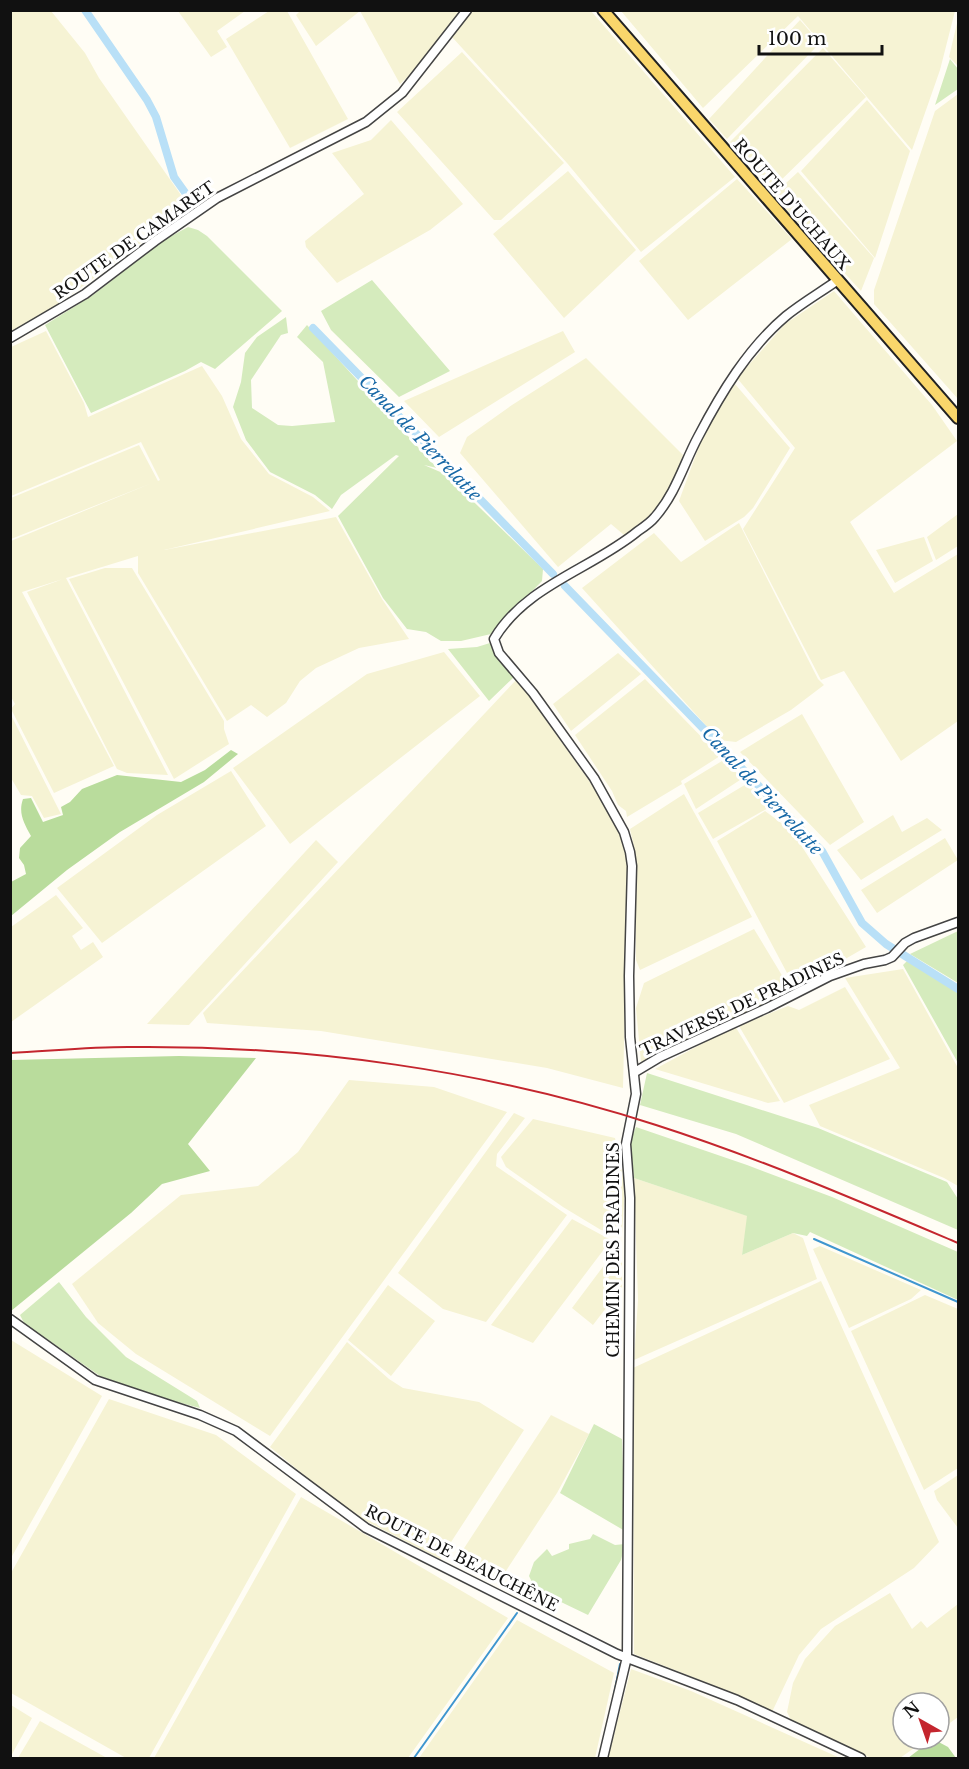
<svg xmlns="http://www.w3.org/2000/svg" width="969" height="1769" viewBox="0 0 969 1769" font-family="'Libre Baskerville',serif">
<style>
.farmland{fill:#f6f3d4}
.green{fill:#d5ebbd}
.forest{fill:#b9dc9c}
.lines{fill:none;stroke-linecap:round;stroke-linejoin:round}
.stream{stroke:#3f96cf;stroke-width:2}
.canal{stroke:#b9e0f7;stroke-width:8}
.minor-casing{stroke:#444;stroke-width:11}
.major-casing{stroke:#222;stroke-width:14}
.minor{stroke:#fff;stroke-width:8}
.major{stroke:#f9d66b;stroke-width:10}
.rail{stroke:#c4262e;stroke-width:2}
.labels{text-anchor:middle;stroke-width:6;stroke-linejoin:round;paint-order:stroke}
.street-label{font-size:16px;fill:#111;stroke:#fff}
.water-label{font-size:18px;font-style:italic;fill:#1768a6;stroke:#fff}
</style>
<rect width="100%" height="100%" fill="#fffdf5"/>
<!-- farmland -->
<path class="farmland" d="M11,10l40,1 34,42 14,25 91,130 -37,25 -9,-11 -10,8 8,12 -82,61 -49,29z
M301,10l159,1 -40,54 -20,19 -40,-73 -44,35 -20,-31z
M178,11h67l-28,20 10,16 -16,10z
M269,11h18l61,108 -58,29 -64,-109z
M472,11h119l144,166 -94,75 -74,-89 -115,-126z
M621,11h334l-15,59 -28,80 -114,-134 -95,92z
M958,19v47l-9,-9z
M800,20l20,23 -93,96 -18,-20z
M823,48l43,49 -94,92 -42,-47z
M462,52l102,111 -63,57h-7l-97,-108z
M958,94v305l-84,-95v-14l61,-179z
M867,100l43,51 -35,107 -74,-87z
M391,120l72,84 -33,26 -93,53 -31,-36 -1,-6 59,-47 -32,-41 39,-13z
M568,171l68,79 -72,68 -71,-84z
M798,172l76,86 -13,33 -88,-96z
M737,179l55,60 -104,81 -49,-59z
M834,291l98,114 25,36 -107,81 44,71 64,-39v167l-57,40 -57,-90 -23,9 -78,-151 52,-81 -58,-70 48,-54z
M46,331l38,72 4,14 114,-51 20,30 19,43 28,35 44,23 17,14 -166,39 172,-33 46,82 27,40 -50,9 -43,20 -16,13 -14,22 -19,14 -16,-12 -24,16 -89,-148v-17l-72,22 102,197 -41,-2 -10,-4 -90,-177 36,-13 -41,13 92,174 -60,27 -43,-84 4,-5 -5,-9 1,-154 141,-58 -141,56v-41l128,-53 19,36 2,-1 -19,-38 -130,54v-149z
M563,331l12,21 -136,85 -35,-36z
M586,358l97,97 -13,36 -18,27 -28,17 -13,-11 -53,43 -98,-114 7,-16 45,-32z
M735,384l55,64 -37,60 -9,9 -39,24 -26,-40 23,-63 19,-34z
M958,514v32l-22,14 -9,-23z
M739,523l79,156 6,6 -33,25 -55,32 -17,-2 -137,-152 72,-55 27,29z
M924,537l9,24 -38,22 -19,-33z
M105,568h27l92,153v8l5,15 -55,35 -105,-200z
M444,652l36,44 -190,148 -57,-76 134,-94z
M618,653l23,21 -70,57 -18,-27z
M517,679l75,106 30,51 4,15 2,19 -5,218 -76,-20 -226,-37 -114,-8 -4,-10z
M645,679l75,77 -39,25 1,3 -55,33 -1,-6 -8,-6 -6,-14 -37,-56z
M802,714l62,108 -34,23 -90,-93z
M10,715h1l50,99 -17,4 -12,-22 -11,-1 -10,-17z
M722,761l21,17 -47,31 -12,-25z
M231,771l35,55 -164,117 -45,-55 100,-73z
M748,783l22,24 -57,32 -15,-26z
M684,794l68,123 -112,53 -4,-10 -1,-109 -5,-22z
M765,811l27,20 74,116 -71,41 -78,-147z
M893,815l9,17 25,-14 15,12 -81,50 -24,-30z
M945,838l13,22 -81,53 -16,-23z
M316,840l22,22 -149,163 -42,-1z
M56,895l27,33 -11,8 9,14 12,-8 10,15 -92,65v-95z
M754,929l38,63 -151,70 -5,-54 8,-25z
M903,969l55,99v118l-14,-8 -124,-52 -11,-21 91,-37 -55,-90z
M845,987l45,72 -106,44 -45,-77 49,-20 11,4z
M735,1026l45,75 -12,2 -113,-34z
M349,1080l85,7 73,25 -237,324 -134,-82 -38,-31 -26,-39 109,-89 77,-9 40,-34z
M514,1113l11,5 -28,36 -1,12 71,49 -81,107 -43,-13 -45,-36z
M533,1119l82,19 10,49 -3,47 -21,-4 -38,-23 -57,-40 -5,-10z
M634,1178l114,38 -6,39 51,-22 10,5 14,41 -183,81 4,-60z
M572,1219l39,21 -78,103 -42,-18z
M820,1246l101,44 -10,9 -62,29 -36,-79z
M617,1248l5,4v35l-29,38 -21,-17z
M821,1281l118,261 -25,26 -93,61 -22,26 -27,57 -57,-26 -81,-32 -1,-286z
M388,1285l47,36 -44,55 -43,-36z
M925,1295l33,14v159l-34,22 -73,-159z
M11,1340l91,56 -91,162z
M347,1342l42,37 14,9 76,14 45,28 -84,129 -74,-38 -39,-27 -57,-47z
M109,1399l107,36 80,59 -147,264h-23l-115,-65v-120z
M551,1415l38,19 -32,59 -57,87 -43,-21z
M958,1475v53l-21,-28 -3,-9z
M301,1497l207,121 -100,140h-254z
M890,1593l22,36 9,-8 6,7 31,-24v113l-19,14v-28h-36v36h24l-27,19h-29l-79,-36 -5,-10 6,-29 12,-24 30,-33z
M517,1620l97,53 -19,85h-176z
M631,1669l60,22 149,67h-232z
M11,1705l21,13 -21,38z
M40,1721l67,37h-89z"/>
<!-- green -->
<path class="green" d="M950,59l8,10v20l-23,16z
M188,227l10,3 9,6 75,75 -67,58 -14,-7 -16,9 -94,42 -46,-88 48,-30 71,-55z
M372,280l78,91 -51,26 -68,-67 -10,-19z
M286,317l2,16 -7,2 -30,45 1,28 26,17 14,1 43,-4 -12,-60 -26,-25 10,-12 130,143 -13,-3 21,9 98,95 -1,12 -51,53 -30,7h-20l-15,-9 -19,-3 -24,-31 -45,-82 61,-60 -3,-1 -55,40 -9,14 -17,-14 -45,-23 -24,-32 -13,-33 8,-25 4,-29 12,-16z
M490,643l9,15 16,18 -26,25 -41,-52 29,-2z
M958,931v52l-48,-29z
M908,960l50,33v70l-55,-98z
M647,1073l171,55 129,54 11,17v31l-222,-96 -96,-29z
M636,1127l111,38 85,32 126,55v48l-148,-68 -3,4 -14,-3 -51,22 5,-39 -113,-38 -4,-37z
M59,1282l27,35 40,40 71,44 3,7 -42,-11 -58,-21 -76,-53 -4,-8z
M594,1424l28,15 3,92 -65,-38z
M593,1534l22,11 10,-1 -4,16 -33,55 -52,-25 -7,-14 5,-14 13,-13 5,7 17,-7v-5l21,-5z"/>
<!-- forest -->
<path class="forest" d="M231,750l7,4 -34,28 -84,50 -53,38 -56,46v-34l15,-8 -2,-9 -5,-7 1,-10 11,-12c-7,-13 -13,-23 -8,-37l8,-1 12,24 20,-7 -2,-8 9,-5 12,-13 35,-14 64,7 24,-12z
M179,1056l77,2 -68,86 22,27 -48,13 -31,29 -120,98v-251z
M933,1739l15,8 8,11h-48z"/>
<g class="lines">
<!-- stream -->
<path class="stream" d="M814,1239l144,63
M613,1700l7,-36
M414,1758l103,-145"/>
<!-- canal -->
<path class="canal" d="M85,10l62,90 9,17 18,60 20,28
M313,328l240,246
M565,586l257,265 40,72 24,21 72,45"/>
<!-- minor casing -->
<g class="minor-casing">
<path id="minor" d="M10,338l75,-44 70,-53 62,-43 149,-76 36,-29 65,-83
M635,1072l25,-15 107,-49 63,-32 34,-12 21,-4 7,-3 13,-14 9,-5 44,-16
M10,1319l85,61 105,35 36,16 130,97 251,126 120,46 124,58
M603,1758l24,-101 3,-459 -4,-54 10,-50 -6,-57 -1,-61 3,-110 -2,-14 -6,-20 -30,-54 -61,-85 -34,-40 -5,-14c32,-54 98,-70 144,-108 6,-4 13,-9 17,-14 21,-24 29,-54 43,-80 23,-44 50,-89 88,-121 16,-13 35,-24 52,-36"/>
</g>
<!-- major casing -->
<g class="major-casing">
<path id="major" d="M603,10l355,408"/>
</g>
<!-- minor -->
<use href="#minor" class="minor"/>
<!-- major -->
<use href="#major" class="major"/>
<!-- rail -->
<path class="rail" d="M10,1053c40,-2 79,-6 118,-6 178,-2 359,23 528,78 103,33 203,76 302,118"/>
</g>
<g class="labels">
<!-- street labels -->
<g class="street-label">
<text transform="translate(792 204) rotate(49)" y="6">ROUTE D'UCHAUX</text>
<text transform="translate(134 240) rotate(-35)" y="6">ROUTE DE CAMARET</text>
<text transform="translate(742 1004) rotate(-25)" y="6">TRAVERSE DE PRADINES</text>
<text transform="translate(613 1250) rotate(-90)" y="6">CHEMIN DES PRADINES</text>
<text transform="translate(462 1558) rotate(27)" y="6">ROUTE DE BEAUCHÊNE</text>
</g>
<!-- water labels -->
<g class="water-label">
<text transform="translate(420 438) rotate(46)" y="6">Canal de Pierrelatte</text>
<text transform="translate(762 791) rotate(47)" y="6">Canal de Pierrelatte</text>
</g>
</g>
<!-- border -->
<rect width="969" height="1769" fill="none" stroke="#111111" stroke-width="24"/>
<!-- north arrow -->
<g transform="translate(921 1721) rotate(320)"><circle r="28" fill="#ffffff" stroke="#a0a0a0" stroke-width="1.5"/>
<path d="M0-4.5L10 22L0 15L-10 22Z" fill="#c4262e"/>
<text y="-9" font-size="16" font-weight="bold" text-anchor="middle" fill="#111111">N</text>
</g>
<!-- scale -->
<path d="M759 45v9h123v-9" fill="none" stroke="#111111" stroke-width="3"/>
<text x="768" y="45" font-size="18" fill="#111111" stroke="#ffffff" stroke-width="4.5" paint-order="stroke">100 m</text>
</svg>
